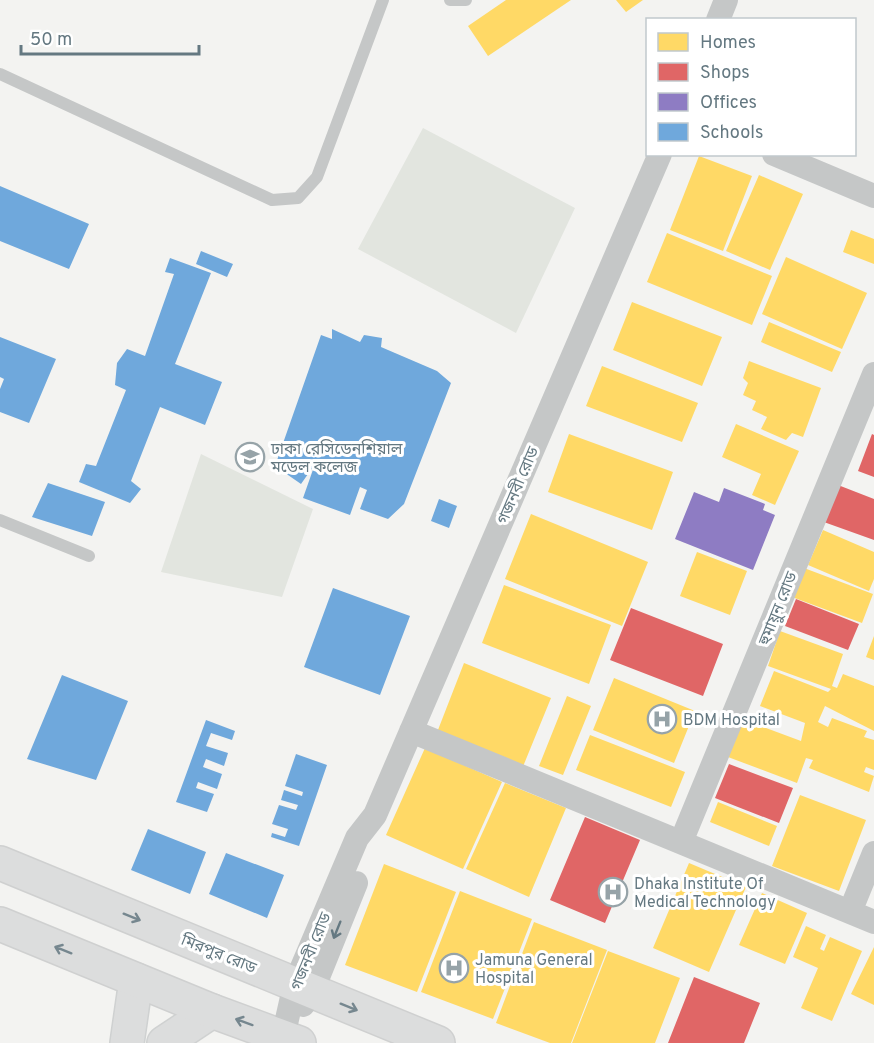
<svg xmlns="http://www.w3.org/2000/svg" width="874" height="1043" viewBox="0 0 874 1043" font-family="Overpass,'Noto Sans Bengali',sans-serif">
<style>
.green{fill:#e2e5df}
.homes{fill:#ffd966}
.shops{fill:#e06666}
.offices{fill:#8e7cc3}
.schools{fill:#6fa8dc}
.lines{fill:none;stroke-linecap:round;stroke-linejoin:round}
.secondary-casing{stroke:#cfd1d1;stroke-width:36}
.highway-casing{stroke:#cfd0d0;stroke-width:36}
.lane{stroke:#c5c7c7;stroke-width:12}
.street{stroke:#c5c7c7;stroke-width:24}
.secondary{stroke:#dcdddd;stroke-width:33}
.highway{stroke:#dcdddd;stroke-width:33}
.oneway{stroke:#76878f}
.oneway2{stroke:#647881}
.labels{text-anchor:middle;stroke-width:6;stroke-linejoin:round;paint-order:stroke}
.poi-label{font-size:16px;fill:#647881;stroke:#fff;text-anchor:start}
.street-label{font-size:16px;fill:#647881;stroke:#fff}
</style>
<rect width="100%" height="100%" fill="#f3f3f1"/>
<!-- green -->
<path class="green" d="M423,128l152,80 -59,125 -158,-84z
M201,454l112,55 -31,88 -121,-25z"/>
<!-- homes -->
<path class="homes" d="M506,0h65l-83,56 -20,-30z
M616,0h27l-17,12z
M699,156l53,20 -29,75 -53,-21z
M759,175l44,19 -33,76 -44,-19z
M851,230l23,9v25l-31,-12z
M667,233l105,43 -20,49 -105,-43z
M786,257l81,36 -25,56 -80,-35z
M632,302l90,35 -20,49 -89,-36z
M769,322l72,30 -9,20 -71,-30z
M749,361l72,27 -18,49 -11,-4 -6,7 -25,-11 6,-12 -15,-7 4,-9 -13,-6 5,-12 -5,-5z
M602,366l96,37 -16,39 -96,-36z
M736,424l63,27 -24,54 -23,-10 9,-21 -39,-17z
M569,434l104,38 -21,58 -104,-38z
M531,514l117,48 -26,64 -117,-47z
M823,530l51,22v27l-5,12 -61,-26z
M697,552l50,19 -17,44 -50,-19z
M804,568l69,26 -11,29 -70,-26z
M504,585l107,40 -22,59 -107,-41z
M780,631l63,23 -11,32 5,2 6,-14 31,12v45l-49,-25 -7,16 10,5 4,-9 35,13 -3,6 10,3v30l-8,-3 -2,5 10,4 -5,16 -60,-24 4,-8 -7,-2 -9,25 -69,-26 14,-38 59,22 4,-18 -45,-17 14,-35 54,21 3,-3 -63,-23z
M874,636v24l-8,-3z
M464,663l87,35 -29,71 -86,-34z
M614,678l81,33 -21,52 -81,-33z
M567,696l24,10 -28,69 -24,-9z
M590,735l95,37 -14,35 -95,-37z
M425,748l77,34 -39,87 -77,-34z
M505,783l61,25 -37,89 -63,-28z
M800,795l66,25 -27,71 -67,-25z
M718,802l59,24 -8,20 -59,-24z
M689,863l57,24 -37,85 -56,-24z
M384,864l72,28 -39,100 -72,-27z
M460,891l72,28 -39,100 -72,-27z
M762,893l45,20 -22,51 -46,-19z
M534,922l73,28 -36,93h-21l-54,-20z
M806,926l20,9 -6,14 4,2 6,-14 32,14 -30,70 -31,-13 17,-40 -25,-11z
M874,947v58l-23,-11z
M608,951l72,27 -25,65h-83z"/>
<!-- shops -->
<path class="shops" d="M872,434l2,1v42l-16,-6z
M838,485l36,14v41l-53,-19z
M796,599l63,25 -11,26 -63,-24z
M631,608l92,36 -20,52 -93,-36z
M729,764l64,24 -14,35 -64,-25z
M585,817l55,23 -35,83 -55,-23z
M694,977l66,26 -16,40h-76z"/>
<!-- offices -->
<path class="offices" d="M724,488l41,16 -2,6 12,5 -22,55 -78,-31 19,-47 25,10z"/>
<!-- schools -->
<path class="schools" d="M0,186l89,38 -20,45 -69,-28z
M201,251l32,13 -6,13 -31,-13z
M170,258l41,15 -36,91 47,18 -17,43 -45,-18 -29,74 10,8 -11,14 -51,-21 7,-18 10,2 30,-76 -11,-5 2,-22 10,-14 18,7 29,-82 -9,-2z
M332,329l28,13 4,-7 18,3 -1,9 56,24 14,12 -47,121 -16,15 -28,-10 7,-19 -7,-3 -10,28 -47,-17 12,-34 -14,20 -26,-18 46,-131 11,4z
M0,337l56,22 -27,64 -29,-11v-23l4,-10 -4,-2z
M48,483l57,19 -13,34 -60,-19z
M439,499l18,7 -8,22 -18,-7z
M333,588l77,28 -30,79 -76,-28z
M62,675l66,26 -32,79 -69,-21z
M206,720l29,11 -3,9 -21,-7 -5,13 22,7 -4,13 -18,-7 -3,8 19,7 -5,15 -19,-7 -2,6 18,6 -7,18 -31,-10z
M296,754l31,11 -28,81 -28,-9 1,-4 13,4 3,-8 -16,-5 7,-19 17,5 2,-5 -17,-5 3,-10 18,6 1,-4 -18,-6z
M148,829l58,23 -16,42 -59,-24z
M226,853l58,22 -17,43 -58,-24z"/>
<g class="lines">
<!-- secondary casing -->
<g class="secondary-casing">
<path id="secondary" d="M127,1043l9,-63
M164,1043l48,-32"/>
</g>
<!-- highway casing -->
<g class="highway-casing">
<path id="highway" d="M0,863l438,180
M0,924l212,87 87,32"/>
</g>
<!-- lane -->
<path class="lane" d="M450,0h16
M0,74l272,126 26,-2 19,-21 66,-177
M0,520l89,36"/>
<!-- street -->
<path class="street" d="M718,20l8,-20
M774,154l100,42
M411,731l463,191
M681,842l193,-468
M850,912l24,-59
M303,1005l9,-13 44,-109
M283,1037l12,-53 62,-146 18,-23 285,-661"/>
<!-- secondary -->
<use href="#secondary" class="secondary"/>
<!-- highway -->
<use href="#highway" class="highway"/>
</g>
<!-- one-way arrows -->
<defs><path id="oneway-shaft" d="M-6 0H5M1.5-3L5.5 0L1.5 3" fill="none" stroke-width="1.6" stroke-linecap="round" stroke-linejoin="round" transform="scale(1.5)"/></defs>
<g class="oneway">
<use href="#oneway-shaft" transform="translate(132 917) rotate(22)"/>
<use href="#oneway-shaft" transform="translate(63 950) rotate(-158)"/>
<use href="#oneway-shaft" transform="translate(349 1007) rotate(22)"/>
<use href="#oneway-shaft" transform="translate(244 1022) rotate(-160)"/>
</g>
<use class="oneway2" href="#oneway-shaft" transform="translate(337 930) rotate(112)"/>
<!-- icons -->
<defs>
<g id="university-ring" transform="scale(1.5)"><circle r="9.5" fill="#fff" stroke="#96a3a8" stroke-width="1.5"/><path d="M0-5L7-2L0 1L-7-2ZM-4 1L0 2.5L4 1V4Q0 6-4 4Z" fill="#96a3a8"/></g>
<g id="hospital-ring" transform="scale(1.5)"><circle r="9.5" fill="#fff" stroke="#96a3a8" stroke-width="1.5"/><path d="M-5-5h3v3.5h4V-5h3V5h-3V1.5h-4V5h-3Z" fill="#96a3a8"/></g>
</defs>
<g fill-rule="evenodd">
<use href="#university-ring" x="250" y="457"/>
<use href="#hospital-ring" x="662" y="719"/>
<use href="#hospital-ring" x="613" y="892"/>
<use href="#hospital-ring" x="454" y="968"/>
</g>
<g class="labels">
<!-- poi labels -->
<g class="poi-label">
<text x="271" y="454">ঢাকা রেসিডেনশিয়াল<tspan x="271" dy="18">মডেল কলেজ</tspan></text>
<text x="683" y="725">BDM Hospital</text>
<text x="634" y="889">Dhaka Institute Of<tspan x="634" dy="18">Medical Technology</tspan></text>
<text x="475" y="965">Jamuna General<tspan x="475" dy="18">Hospital</tspan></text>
</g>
<!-- street labels -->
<g class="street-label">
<text transform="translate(517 485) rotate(-67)" y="6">গজনবী রোড</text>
<text transform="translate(777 608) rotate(-68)" y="6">হুমায়ুন রোড</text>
<text transform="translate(310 951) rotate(-68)" y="6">গজনবী রোড</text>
<text transform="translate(219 953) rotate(22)" y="6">মিরপুর রোড</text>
</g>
</g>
<!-- legend -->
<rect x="646" y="18" width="210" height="138" fill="#ffffff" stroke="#c1c9cd" stroke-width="1.5"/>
<rect x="658" y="33" width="30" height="18" fill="#ffd966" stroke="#c1c9cd" stroke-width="1.5"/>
<text x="700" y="48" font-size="18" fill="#647881">Homes</text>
<rect x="658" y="63" width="30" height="18" fill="#e06666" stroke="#c1c9cd" stroke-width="1.5"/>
<text x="700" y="78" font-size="18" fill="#647881">Shops</text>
<rect x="658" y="93" width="30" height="18" fill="#8e7cc3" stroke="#c1c9cd" stroke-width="1.5"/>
<text x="700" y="108" font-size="18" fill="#647881">Offices</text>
<rect x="658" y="123" width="30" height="18" fill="#6fa8dc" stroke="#c1c9cd" stroke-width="1.5"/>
<text x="700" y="138" font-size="18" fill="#647881">Schools</text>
<!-- scale -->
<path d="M21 45v9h178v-9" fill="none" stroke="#647881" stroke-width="3"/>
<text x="30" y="45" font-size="18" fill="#647881" stroke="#ffffff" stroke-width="4.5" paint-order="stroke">50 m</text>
</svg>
